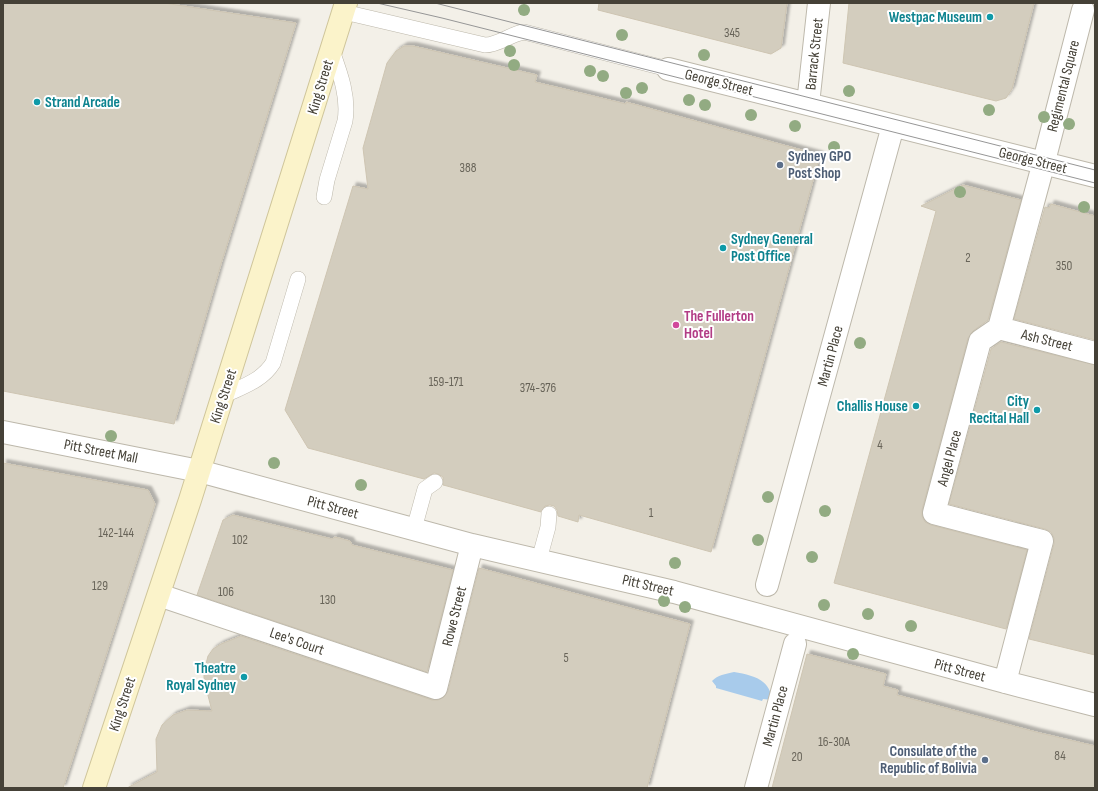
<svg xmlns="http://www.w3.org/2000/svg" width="1098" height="791" viewBox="0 0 1098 791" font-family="'Sofia Sans Condensed',sans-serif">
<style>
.water{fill:#a8cbeb}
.building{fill:#d3cdbe;stroke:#cec5b2;filter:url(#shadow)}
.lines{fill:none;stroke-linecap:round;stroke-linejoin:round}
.lane-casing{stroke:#bdb8ab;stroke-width:16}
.street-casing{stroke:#bdb8ab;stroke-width:24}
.secondary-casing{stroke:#cfc59a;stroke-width:24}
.lane{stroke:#fff;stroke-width:15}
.street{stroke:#fff;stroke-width:22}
.secondary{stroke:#fbf3ca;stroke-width:22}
.tram{stroke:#969696;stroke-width:1}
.tree{fill:#92ab82}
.culture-dot{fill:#0f9aa8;stroke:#fff;stroke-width:1.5}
.service-dot{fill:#5c6f8a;stroke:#fff;stroke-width:1.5}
.hotel-dot{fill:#d1479c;stroke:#fff;stroke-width:1.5}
.labels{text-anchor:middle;stroke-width:4;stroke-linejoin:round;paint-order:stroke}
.number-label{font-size:13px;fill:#686459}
.culture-label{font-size:15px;font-weight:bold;fill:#0d838f;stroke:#fff;text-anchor:end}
.street-label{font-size:15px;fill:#454137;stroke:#fff}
.service-label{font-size:15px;font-weight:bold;fill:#4e5e75;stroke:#fff;text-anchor:start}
.hotel-label{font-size:15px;font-weight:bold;fill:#b23c85;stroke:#fff;text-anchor:start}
</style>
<defs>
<filter id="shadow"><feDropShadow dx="3.5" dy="-3.5" stdDeviation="1" flood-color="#0004"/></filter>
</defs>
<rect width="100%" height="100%" fill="#f3f0e8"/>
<!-- water -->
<path class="water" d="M734,672c18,3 36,7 38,28l-9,-1 -1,2 -46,-13v-2l-4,-5c6,-6 13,-7 22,-9z"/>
<!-- building -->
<path class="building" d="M3,3h161l132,20 -75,241 -47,160 -171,-33z
M599,3h188l-6,45 -10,6 -173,-44z
M849,3h185l-22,86 -6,9 -10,3 -153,-38z
M404,46h9l124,29 -2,7 91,22v-2l194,53 -109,397 -132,-37 -1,7 -20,-6 -1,-6 -3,-4 -4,-1 -5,1 -4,6 -94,-26 -4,-1v-8l-5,-3 -4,-1 -10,6 -116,-31 -23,-38 68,-224 15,3 -5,-41 24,-85 9,-12z
M963,185l58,15 -33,120 -15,11 -5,7 -46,172v6l3,6 6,3 96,25 -21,79 -172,-46 102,-372 -15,-5z
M1051,204l44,12v124l-81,-21 31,-112 4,1z
M1001,342l94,23v290l-66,-16 25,-95v-6l-3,-6 -6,-3 -96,-25 42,-155z
M3,463l145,27 7,14 -92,284h-60z
M233,515l99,24 3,-2 15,4 2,4 101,25 -26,102 -230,-77 26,-75z
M479,568l211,56 -43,164h-520l30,-16 -1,-33 6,-14 11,-10 14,-5 25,1 -8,-31v-8l4,-16 5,-7 8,-5 20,-8 191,64h6l6,-3 4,-6z
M807,654l79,20 -3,12 15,4 -1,5 139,37 59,14v42h-323z"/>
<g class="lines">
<!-- lane casing -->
<g class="lane-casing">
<path id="lane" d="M344,12l141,33c14,0 25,-11 39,-13l144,37
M324,197l3,-17 18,-59c4,-24 -5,-48 -13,-70
M223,396c18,-9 39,-15 50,-33l25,-84
M414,529l11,-40 10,-7
M539,560l9,-33 1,-13"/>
</g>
<!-- street casing -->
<g class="street-casing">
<path id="street" d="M668,69l427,107
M808,104l11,-101
M999,328l96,25
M3,432l196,39 273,74 202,47 331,90 90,23
M767,585l126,-459
M159,595l277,93 36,-143
M1005,682l37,-141 -108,-28 46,-172 19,-13 43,-159 41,-159
M756,788l39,-144"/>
</g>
<!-- secondary casing -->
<g class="secondary-casing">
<path id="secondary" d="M94,788l96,-288 156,-497"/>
</g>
<!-- lane -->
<use href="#lane" class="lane"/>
<!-- street -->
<use href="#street" class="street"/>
<!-- secondary -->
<use href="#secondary" class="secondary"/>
<!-- tram -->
<path class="tram" d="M377,3l65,15 653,165
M435,3l660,167"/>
</g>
<!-- trees -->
<g class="tree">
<circle cx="524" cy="10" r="6"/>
<circle cx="622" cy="35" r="6"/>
<circle cx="510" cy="51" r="6"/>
<circle cx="704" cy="55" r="6"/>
<circle cx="514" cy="65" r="6"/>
<circle cx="590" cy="71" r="6"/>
<circle cx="603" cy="76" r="6"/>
<circle cx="642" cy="88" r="6"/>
<circle cx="849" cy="91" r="6"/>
<circle cx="626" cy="93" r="6"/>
<circle cx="689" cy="100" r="6"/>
<circle cx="705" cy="105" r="6"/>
<circle cx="989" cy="110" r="6"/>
<circle cx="751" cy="115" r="6"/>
<circle cx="1044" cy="117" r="6"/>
<circle cx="1069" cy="124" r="6"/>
<circle cx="795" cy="126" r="6"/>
<circle cx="834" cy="147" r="6"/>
<circle cx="960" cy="192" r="6"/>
<circle cx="1084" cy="207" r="6"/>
<circle cx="860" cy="343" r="6"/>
<circle cx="111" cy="436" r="6"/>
<circle cx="274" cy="463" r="6"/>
<circle cx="361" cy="485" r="6"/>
<circle cx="768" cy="497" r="6"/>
<circle cx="825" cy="511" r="6"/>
<circle cx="758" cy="540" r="6"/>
<circle cx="812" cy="557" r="6"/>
<circle cx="675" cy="563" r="6"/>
<circle cx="664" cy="601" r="6"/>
<circle cx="824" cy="605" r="6"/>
<circle cx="685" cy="607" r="6"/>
<circle cx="868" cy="614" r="6"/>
<circle cx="911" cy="626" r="6"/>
<circle cx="853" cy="654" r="6"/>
</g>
<!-- markers -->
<g class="culture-dot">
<circle cx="990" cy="17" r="4"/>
<circle cx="37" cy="102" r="4"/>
<circle cx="723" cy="248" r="4"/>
<circle cx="916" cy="406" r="4"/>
<circle cx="1037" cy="410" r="4"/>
<circle cx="244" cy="677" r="4"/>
</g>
<g class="service-dot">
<circle cx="780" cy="165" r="4"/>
<circle cx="985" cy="760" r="4"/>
</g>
<circle class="hotel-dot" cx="676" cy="325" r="4"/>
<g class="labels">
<!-- number labels -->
<g class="number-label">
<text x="732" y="37">345</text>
<text x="468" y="172">388</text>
<text x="968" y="262">2</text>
<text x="1064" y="270">350</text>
<text x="446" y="386">159-171</text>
<text x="538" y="392">374-376</text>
<text x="880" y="449">4</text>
<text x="651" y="517">1</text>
<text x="116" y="537">142-144</text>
<text x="240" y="544">102</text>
<text x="100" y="590">129</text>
<text x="226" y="596">106</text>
<text x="328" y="604">130</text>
<text x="566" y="662">5</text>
<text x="834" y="746">16-30A</text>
<text x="1060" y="760">84</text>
<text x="797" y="761">20</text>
</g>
<!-- culture labels -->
<g class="culture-label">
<text x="982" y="22">Westpac Museum</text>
<text x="45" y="107" text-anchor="start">Strand Arcade</text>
<text x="731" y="244" text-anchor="start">Sydney General<tspan x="731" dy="17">Post Office</tspan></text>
<text x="1029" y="406">City<tspan x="1029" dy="17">Recital Hall</tspan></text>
<text x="908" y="411">Challis House</text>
<text x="236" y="673">Theatre<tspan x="236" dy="17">Royal Sydney</tspan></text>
</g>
<!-- street labels -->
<g class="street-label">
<text transform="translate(814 54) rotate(-84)" y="5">Barrack Street</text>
<text transform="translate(719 82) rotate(14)" y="5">George Street</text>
<text transform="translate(1063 86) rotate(-76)" y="5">Regimental Square</text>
<text transform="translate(320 87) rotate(-73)" y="5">King Street</text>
<text transform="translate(1033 160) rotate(14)" y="5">George Street</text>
<text transform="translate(1047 340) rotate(14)" y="5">Ash Street</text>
<text transform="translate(830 356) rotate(-75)" y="5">Martin Place</text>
<text transform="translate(223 396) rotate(-72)" y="5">King Street</text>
<text transform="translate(101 451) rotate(11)" y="5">Pitt Street Mall</text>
<text transform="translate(949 458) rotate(-75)" y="5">Angel Place</text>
<text transform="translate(333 507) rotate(15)" y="5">Pitt Street</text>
<text transform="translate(648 585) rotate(13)" y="5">Pitt Street</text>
<text transform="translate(454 616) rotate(-76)" y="5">Rowe Street</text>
<text transform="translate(297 641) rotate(19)" y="5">Lee's Court</text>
<text transform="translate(960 670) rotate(15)" y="5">Pitt Street</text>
<text transform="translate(122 704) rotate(-72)" y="5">King Street</text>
<text transform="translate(775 716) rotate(-75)" y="5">Martin Place</text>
</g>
<!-- service labels -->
<g class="service-label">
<text x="788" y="161">Sydney GPO<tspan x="788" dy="17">Post Shop</tspan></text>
<text x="977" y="756" text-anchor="end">Consulate of the<tspan x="977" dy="17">Republic of Bolivia</tspan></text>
</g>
<!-- hotel labels -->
<g class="hotel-label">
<text x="684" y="321">The Fullerton<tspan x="684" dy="17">Hotel</tspan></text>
</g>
</g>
<!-- border -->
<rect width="1098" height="791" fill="none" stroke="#454137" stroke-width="8"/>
</svg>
